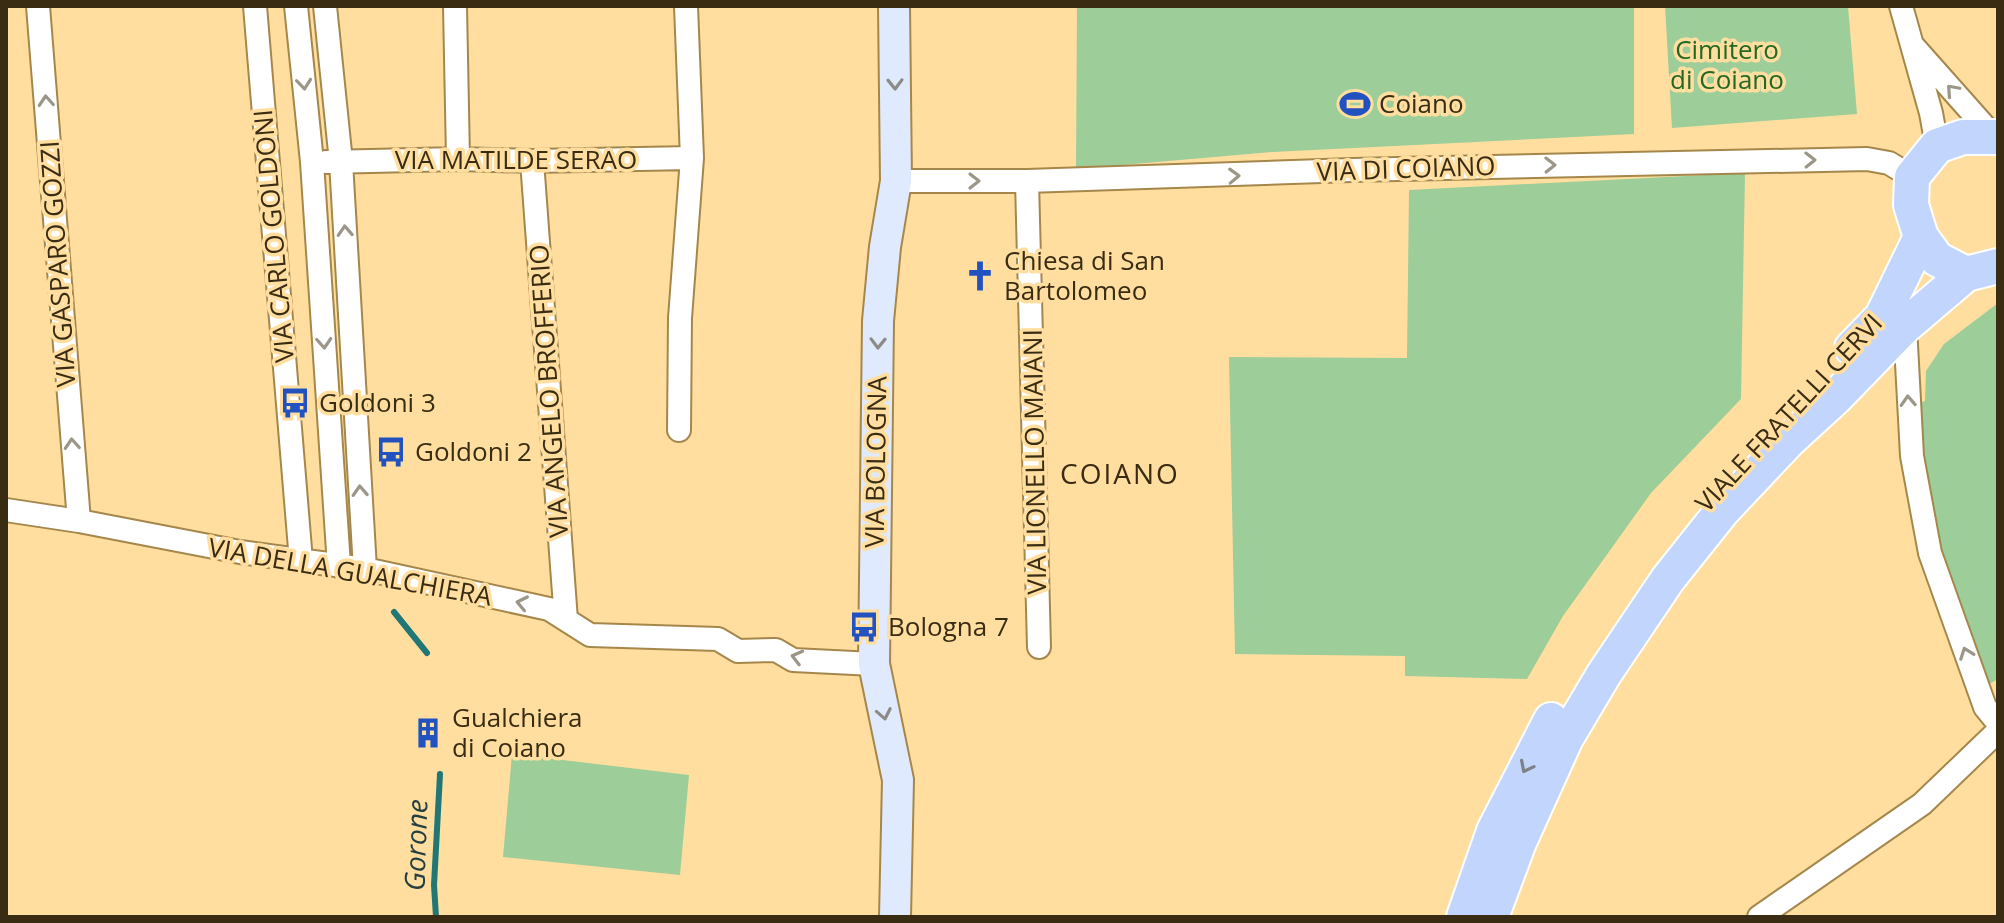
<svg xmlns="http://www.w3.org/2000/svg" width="2004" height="923" viewBox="0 0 2004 923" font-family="'Open Sans',sans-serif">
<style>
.green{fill:#9dcd99}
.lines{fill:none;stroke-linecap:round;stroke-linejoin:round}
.stream{stroke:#217676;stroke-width:6}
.street-casing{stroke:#a5874b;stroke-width:26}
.secondary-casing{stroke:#a5874b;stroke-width:34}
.primary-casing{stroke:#fff;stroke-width:38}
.street{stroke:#fff;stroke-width:22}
.secondary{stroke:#e0eafe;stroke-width:30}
.primary{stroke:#c2d6fd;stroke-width:34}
.oneway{stroke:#9c9689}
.oneway2{stroke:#8c8b88}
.oneway3{stroke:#7e8188}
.labels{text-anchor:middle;stroke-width:7;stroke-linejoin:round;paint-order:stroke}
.park-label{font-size:26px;fill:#246922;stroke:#ffdea0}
.poi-label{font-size:26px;fill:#392c13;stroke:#ffdea0;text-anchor:start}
.street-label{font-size:26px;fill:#392c13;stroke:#ffdea0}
.neighbourhood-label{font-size:28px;letter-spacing:2px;fill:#392c13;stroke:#ffdea0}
.water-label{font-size:28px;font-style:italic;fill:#253e40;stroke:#ffdea0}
</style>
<rect width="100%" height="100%" fill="#ffdea0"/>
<!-- green -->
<path class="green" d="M1077,6h557v128l-361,18 -197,17z
M1665,6h183l9,108 -185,14z
M1745,173l-4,226 -90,94 -88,123 -36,63 -122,-3v-20l-170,-2 -6,-297 178,1 2,-168z
M1998,303v376l-7,4 -8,-2 -49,-146 -15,-83v-49l6,-2 1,-30 18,-27z
M512,754l177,21 -9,100 -177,-18z"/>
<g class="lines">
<!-- stream -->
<path class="stream" d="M394,612l33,41
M436,917l-2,-32 6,-111"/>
<!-- street casing -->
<g class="street-casing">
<path id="street" d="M38,6l41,515
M255,6l46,555
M296,6l16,156 27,404
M325,6l16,156 24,407
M455,6l3,153
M1901,6l30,107 6,33
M1914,47l79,89
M532,161l34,459
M326,162l132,-3 74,2 160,-3 -6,-152
M896,181h131l325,-11 515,-11 22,4 23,14
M1027,181l12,466
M1905,326l7,130 18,97 55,154 13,16
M679,430l1,-112 12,-160
M6,510l73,11 161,31 125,17 184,40 41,26 128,4 20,12 38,-1 17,10 81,4
M1759,917l163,-113 76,-73"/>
</g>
<!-- secondary casing -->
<g class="secondary-casing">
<path id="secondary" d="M894,6l2,175 -11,66 -7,74 -4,343 24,116 -3,137"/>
</g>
<!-- primary casing -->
<g class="primary-casing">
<path id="primary" d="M1966,274l-29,-15 -16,-22 -10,-32 1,-28 25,-31 26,-9h35
M1852,348l30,-31 39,-80
M1464,917l30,-86 57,-111
M1491,917l28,-75 47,-104 38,-64 64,-95 55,-69 65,-69 48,-44 69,-71 61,-52 32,-8"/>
</g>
<!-- street -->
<use href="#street" class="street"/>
<!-- secondary -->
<use href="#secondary" class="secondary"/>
<!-- primary -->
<use href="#primary" class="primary"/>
</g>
<!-- one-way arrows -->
<defs><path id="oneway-chevron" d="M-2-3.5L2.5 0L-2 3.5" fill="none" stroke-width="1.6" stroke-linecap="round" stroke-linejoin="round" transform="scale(2)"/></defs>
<g class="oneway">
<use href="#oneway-chevron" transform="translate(304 84) rotate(84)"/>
<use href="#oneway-chevron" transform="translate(1952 90) rotate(-132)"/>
<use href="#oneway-chevron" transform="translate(46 101) rotate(-94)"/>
<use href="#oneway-chevron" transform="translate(1810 160) rotate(-1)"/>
<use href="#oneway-chevron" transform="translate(1550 165) rotate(-1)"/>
<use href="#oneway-chevron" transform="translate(1234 176) rotate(-2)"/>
<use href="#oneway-chevron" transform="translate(974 181)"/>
<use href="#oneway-chevron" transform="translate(345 231) rotate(-93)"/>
<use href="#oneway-chevron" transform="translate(324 343) rotate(86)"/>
<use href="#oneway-chevron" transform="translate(1908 401) rotate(-93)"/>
<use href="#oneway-chevron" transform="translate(72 444) rotate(-94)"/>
<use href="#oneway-chevron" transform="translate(360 491) rotate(-93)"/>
<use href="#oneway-chevron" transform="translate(522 603) rotate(-168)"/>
<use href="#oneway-chevron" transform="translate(1966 653) rotate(-110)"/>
<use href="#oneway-chevron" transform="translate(797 657) rotate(-166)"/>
</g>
<g class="oneway2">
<use href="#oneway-chevron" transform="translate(895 84) rotate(89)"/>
<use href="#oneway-chevron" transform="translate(878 343) rotate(91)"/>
<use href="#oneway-chevron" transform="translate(884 714) rotate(79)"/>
</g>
<use class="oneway3" href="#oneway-chevron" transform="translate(1526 767) rotate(117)"/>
<!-- icons -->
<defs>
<g id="stadium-bare" transform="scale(2.4)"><path d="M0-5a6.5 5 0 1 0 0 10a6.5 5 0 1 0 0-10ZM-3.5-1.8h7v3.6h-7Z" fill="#2152c0" stroke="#ffdea0" stroke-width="2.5" paint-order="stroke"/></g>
<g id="church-bare" transform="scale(2.4)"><path d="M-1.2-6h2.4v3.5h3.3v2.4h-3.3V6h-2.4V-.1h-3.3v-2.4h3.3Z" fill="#2152c0" stroke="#ffdea0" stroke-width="2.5" paint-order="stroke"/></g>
<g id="bus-bare" transform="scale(2.4)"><path d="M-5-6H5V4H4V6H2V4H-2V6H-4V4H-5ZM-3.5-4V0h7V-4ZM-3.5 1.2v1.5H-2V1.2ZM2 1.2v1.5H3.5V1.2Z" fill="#2152c0" stroke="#ffdea0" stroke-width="2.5" paint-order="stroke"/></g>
<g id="building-bare" transform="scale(2.4)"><path d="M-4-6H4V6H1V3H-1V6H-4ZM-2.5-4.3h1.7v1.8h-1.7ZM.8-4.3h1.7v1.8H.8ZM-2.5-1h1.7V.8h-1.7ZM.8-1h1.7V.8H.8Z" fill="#2152c0" stroke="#ffdea0" stroke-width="2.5" paint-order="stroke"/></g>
</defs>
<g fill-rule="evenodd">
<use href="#stadium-bare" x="1355" y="104"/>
<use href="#church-bare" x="980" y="276"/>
<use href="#bus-bare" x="295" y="403"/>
<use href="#bus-bare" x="391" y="452"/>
<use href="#bus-bare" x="864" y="627"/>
<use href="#building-bare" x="428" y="733"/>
</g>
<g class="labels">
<!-- park labels -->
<g class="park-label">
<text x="1727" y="59">Cimitero<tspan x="1727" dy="30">di Coiano</tspan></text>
</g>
<!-- poi labels -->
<g class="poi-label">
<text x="1379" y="113">Coiano</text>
<text x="1004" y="270">Chiesa di San<tspan x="1004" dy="30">Bartolomeo</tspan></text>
<text x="319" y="412">Goldoni 3</text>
<text x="415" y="461">Goldoni 2</text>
<text x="888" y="636">Bologna 7</text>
<text x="452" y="727">Gualchiera<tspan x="452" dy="30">di Coiano</tspan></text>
</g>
<!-- street labels -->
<g class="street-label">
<text x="516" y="169">VIA MATILDE SERAO</text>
<text transform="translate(1406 169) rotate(-2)" y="9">VIA DI COIANO</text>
<text transform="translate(274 236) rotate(-95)" y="9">VIA CARLO GOLDONI</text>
<text transform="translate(58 264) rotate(-94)" y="9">VIA GASPARO GOZZI</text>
<text transform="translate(549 391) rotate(-94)" y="9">VIA ANGELO BROFFERIO</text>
<text transform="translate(1789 413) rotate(-47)" y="9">VIALE FRATELLI CERVI</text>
<text transform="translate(876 462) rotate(-89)" y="9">VIA BOLOGNA</text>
<text transform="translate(1035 462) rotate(-91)" y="9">VIA LIONELLO MAIANI</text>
<text transform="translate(350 572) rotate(10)" y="9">VIA DELLA GUALCHIERA</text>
</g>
<!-- neighbourhood labels -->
<g class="neighbourhood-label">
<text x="1120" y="484">COIANO</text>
</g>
<!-- water labels -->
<g class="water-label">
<text transform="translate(416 845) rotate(-88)" y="10">Gorone</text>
</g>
</g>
<!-- border -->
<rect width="2004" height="923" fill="none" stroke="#392c13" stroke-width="16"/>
</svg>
